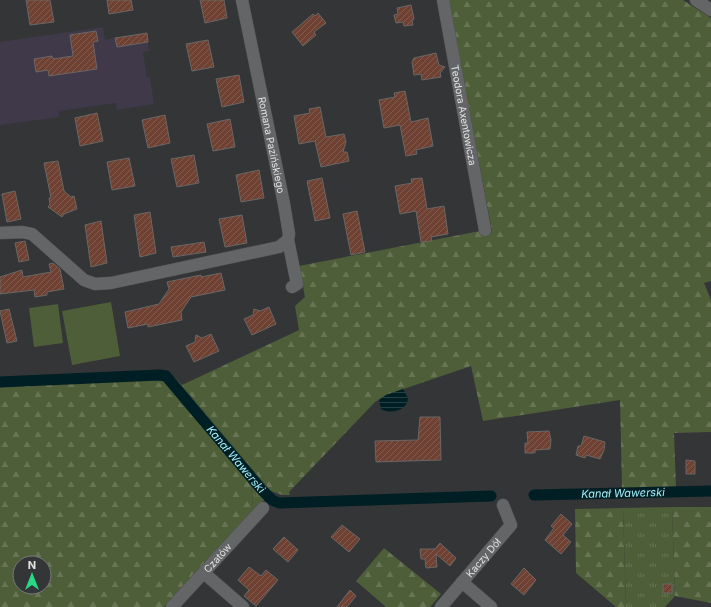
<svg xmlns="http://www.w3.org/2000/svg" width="711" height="607" viewBox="0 0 711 607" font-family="Inter,sans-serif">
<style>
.education{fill:#403949}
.grass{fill:url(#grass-tufts)}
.forest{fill:url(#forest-firs);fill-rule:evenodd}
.park{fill:#4e5e38}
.water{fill:url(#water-rules)}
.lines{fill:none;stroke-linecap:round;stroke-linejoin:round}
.canal{stroke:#001f24;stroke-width:11}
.building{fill:url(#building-hatch);stroke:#6a6766}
.street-casing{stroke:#535456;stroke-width:13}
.street{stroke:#636567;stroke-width:12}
.labels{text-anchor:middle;stroke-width:3;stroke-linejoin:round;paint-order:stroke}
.street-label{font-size:10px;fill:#e2e3e5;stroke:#333537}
.water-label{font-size:11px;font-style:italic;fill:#a2effb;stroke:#333537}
</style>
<defs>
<pattern id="grass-tufts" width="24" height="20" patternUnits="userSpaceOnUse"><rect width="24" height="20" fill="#4e5e38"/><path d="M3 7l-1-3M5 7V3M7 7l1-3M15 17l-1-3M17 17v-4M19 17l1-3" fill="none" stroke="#677555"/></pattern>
<pattern id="forest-firs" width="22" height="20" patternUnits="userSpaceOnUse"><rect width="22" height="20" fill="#4e5e38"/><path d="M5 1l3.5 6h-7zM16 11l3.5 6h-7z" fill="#677555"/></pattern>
<pattern id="water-rules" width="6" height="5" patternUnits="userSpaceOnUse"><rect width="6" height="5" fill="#001f24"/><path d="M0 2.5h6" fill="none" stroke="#253f44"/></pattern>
<pattern id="building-hatch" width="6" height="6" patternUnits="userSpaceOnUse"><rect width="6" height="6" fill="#6e4133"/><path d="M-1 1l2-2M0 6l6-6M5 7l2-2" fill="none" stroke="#825c50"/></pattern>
</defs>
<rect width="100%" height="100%" fill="#333537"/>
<!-- education -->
<path class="education" d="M103,27l2,13 10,-2 2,9 31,-5 1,9 -6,1 4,26 3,-1 4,27 -37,6 -1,-7 -57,8v6l-59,8v-83z"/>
<!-- grass -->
<path class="grass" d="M160,370l13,6 9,9 89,106 -4,7 -14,11 -2,-27 -98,-105 -16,1 -2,-7z
M672,507l3,89 -10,11h-39l-3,-99z"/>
<!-- forest -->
<path class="forest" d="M448,0h235l28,18v263l-7,2 7,17v132l-37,1 2,55h-54l-2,-88 -137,21 -12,-55 -85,29 -11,7 -86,90 1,3h-8l-11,-4 -89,-106 117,-55 -4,-24 10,-9 -6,-31 181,-35h12z
M153,377l39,38 59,67 2,27 -3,10 -86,88h-164v-222zM20,563h24v24h-24z
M672,507h39v96l-36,-7z
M623,508l3,99h-10l-40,-34 -1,-64z
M384,548l57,46 -11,13h-44l-30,-26z"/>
<!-- park -->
<path class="park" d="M111,302l9,54 -48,9 -10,-54z
M58,304l5,39 -29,4 -5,-39z"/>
<!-- water -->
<path class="water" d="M403,389l5,9c0,12 -17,17 -27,11l-2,-9 7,-5z"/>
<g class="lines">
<!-- canal -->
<g class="canal">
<path id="s1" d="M0,382l159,-7 7,1 96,114 10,10 7,3 212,-7"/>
<path id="s2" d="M534,495l177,-4"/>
</g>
</g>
<!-- building -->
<path class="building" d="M26,0h24l4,22 -24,3z
M107,0h24l2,10 -24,4z
M200,0h24l3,18 -22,5z
M411,5l3,14 -2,1 1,5 -9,1 -1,-4 -7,1 -2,-8 4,-1 -1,-6z
M318,13l8,10 -12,9 2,3 -13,11 -11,-14 21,-18 2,2z
M96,31l2,10 -5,1 4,27 -48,7 -1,-6 -12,2 -2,-13 18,-3 1,3 20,-3 -3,-21z
M147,33l1,9 -31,5 -2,-9z
M208,40l6,27 -22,4 -6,-27z
M436,53l3,12 6,2 -5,6 1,4 -19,3 -1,-6 -7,1 -2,-13 2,-4z
M239,75l5,27 -22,5 -6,-28z
M405,91l6,31 17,-4 5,28 -17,4 1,4 -11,2 -6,-31 -16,3 -5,-28 16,-3 -1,-4z
M320,107l6,30 18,-3 2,8 -3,10h4l2,9 -28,6 -6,-26 -16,3 -5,-28 16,-3 -1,-4z
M97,113l6,28 -23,5 -5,-28z
M165,115l5,28 -22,5 -6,-28z
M230,119l5,28 -22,4 -6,-27z
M194,155l5,28 -22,4 -6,-28z
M129,158l6,28 -23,4 -5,-28z
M58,161l6,30 7,6 3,-1 3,13 -13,5 -2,3 -14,-10 2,-3 -1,-6h2l-7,-35z
M259,170l5,28 -23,4 -5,-27z
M322,178l8,40 -15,3 -8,-40z
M422,178l5,31 17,-3 4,28 -17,3 1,4 -11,1 -5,-31 -16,3 -5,-28 17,-3 -1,-4z
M15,191l6,28 -14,3 -5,-28z
M357,211l8,41 -14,3 -8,-41z
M150,212l6,41 -16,4 -6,-42z
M242,215l5,28 -22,4 -6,-28z
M101,221l6,42 -16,4 -6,-42z
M25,241l4,19 -10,2 -4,-19z
M204,242l2,10 -33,5 -2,-10z
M53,263l7,6 4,20 -17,3v3l-12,2 -1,-7 -34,4v-17l22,-7 1,7 28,-5 -2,-8z
M221,273l4,17 -34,7 -10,15 1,8 -34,7v-3l-20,4 -3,-16 34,-8 10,-15 -2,-7 34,-7v2z
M269,307l7,17 -24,11 -8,-16 9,-4 1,-6 6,2z
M9,309l8,32 -10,2 -7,-32z
M211,334l8,17 -25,11 -8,-16 9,-4 1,-7 6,3z
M420,417h20l1,43 -65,2 -1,-21 43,-1z
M549,431l2,9 -1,9 -15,1v3h-10v-10h3l-1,-11z
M584,436l21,6 -1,8 -4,9 -14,-4 -1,3 -9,-3 2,-9h3z
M686,460l9,1v13h-9z
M561,514l11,10 -9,11 8,7 -10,12 -16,-14 9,-12 -3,-2z
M342,525l18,14 -11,13 -18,-15z
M284,537l14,13 -10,12 -15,-13z
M440,543l16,15 -6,8 -14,-12 1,13 -11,1 -1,-9h-4l-1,-10h15z
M249,567l12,9 5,-6 12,10 -22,26 -12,-10 5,-6 -11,-10z
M524,568l12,12 -12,15 -13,-11z
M663,584h9v9h-9z
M350,590l6,6 -9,11h-10z"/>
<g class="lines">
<!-- street casing -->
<g class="street-casing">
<g id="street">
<path id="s3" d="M242,0l42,204 5,30 -1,6 9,44 -5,3"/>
<path id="s4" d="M443,0l42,230"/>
<path d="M696,0l15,10"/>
<path d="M0,233l22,-1 10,2 52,46 11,4 16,-1 168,-36 9,-7"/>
<path d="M204,573l39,34"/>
<path d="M462,582l29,25"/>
<path id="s5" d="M172,607l91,-99"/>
<path id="s6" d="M441,607l70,-82 -8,-20"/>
</g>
</g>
<!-- street -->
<use href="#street" class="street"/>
</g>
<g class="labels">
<!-- street labels -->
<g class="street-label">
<text dy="4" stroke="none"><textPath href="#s4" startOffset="117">Teodora Axentowicza</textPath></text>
<text dy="4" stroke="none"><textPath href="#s3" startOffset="148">Romana Pazińskiego</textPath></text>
<text dy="4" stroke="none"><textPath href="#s5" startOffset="67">Czatów</textPath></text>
<text dy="4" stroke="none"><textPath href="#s6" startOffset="65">Kaczy Dół</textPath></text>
</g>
<!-- water labels -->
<g class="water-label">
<text dy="4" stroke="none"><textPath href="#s1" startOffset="275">Kanał Wawerski</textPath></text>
<text dy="4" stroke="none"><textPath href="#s2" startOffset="89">Kanał Wawerski</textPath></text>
</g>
</g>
<!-- north arrow -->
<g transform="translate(32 575)"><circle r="19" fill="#333537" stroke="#797b7d"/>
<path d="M0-3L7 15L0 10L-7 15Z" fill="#29d885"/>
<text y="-6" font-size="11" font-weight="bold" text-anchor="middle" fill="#e2e3e5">N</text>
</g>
</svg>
